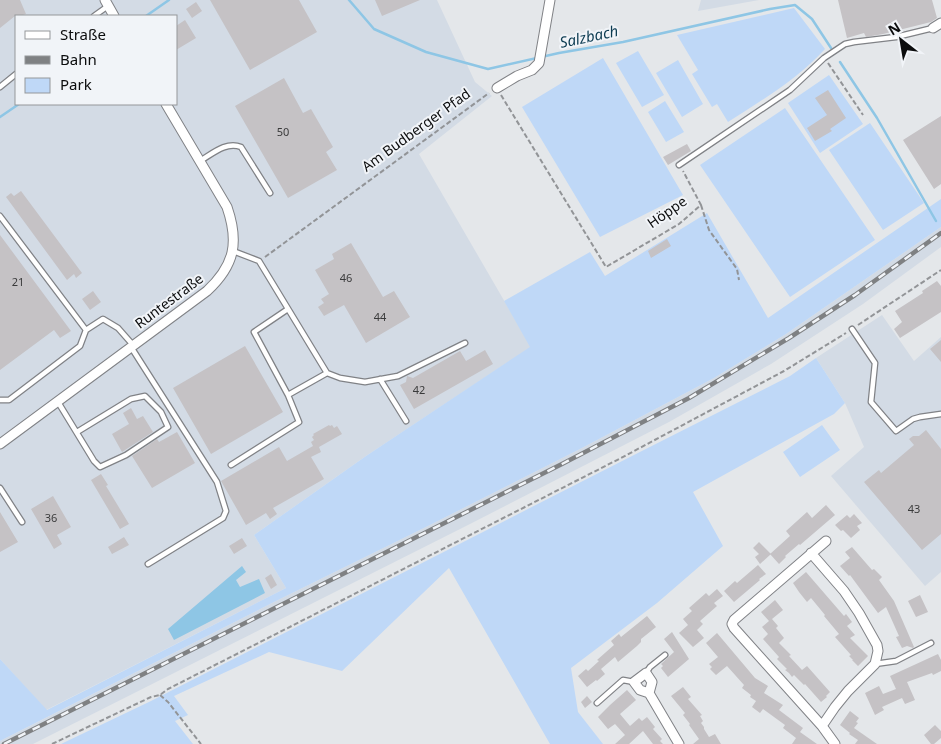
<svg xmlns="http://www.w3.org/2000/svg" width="941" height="744" viewBox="0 0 941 744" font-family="'Noto Sans',sans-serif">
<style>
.built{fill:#d3dbe5;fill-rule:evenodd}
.green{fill:#bfd8f7}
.water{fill:#8ec6e5}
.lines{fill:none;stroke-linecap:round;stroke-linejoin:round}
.stream{stroke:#8ec6e5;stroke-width:2.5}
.building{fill:#c5c2c5}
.service-casing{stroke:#808286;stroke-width:7}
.minor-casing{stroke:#808286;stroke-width:11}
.path{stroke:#929497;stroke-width:2;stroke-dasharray:5 2.5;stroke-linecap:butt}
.service{stroke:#fff;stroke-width:4.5}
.minor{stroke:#fff;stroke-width:9}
.rail-casing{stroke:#7f8183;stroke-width:4.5}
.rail{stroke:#f1f4f8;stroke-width:2.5;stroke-dasharray:8;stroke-linecap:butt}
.labels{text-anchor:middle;stroke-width:4;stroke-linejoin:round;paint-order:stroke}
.number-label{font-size:11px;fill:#3a3a3b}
.street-label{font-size:14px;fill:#0b0c0d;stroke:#f1f4f8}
.water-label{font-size:15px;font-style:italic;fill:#0c3b51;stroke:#f1f4f8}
</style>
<rect width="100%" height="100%" fill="#e4e7ea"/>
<!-- built -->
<path class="built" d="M0,0h437l38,82 17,14 -73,58 112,193 -165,109 -112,79 32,53 -240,122 -46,-51zM16,16h160v88h-160z
M701,0h58l-61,11z
M941,227v20l-78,57 -92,60 -102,58 -199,102 -437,220h-33v-3l34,-17 240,-122 154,-76 154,-78 132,-70 72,-44z
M882,315l32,46 27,-24v235l-16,14 -94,-110 33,-29 -19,-44 -29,-45z"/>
<!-- green -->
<path class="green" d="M794,8l31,41c-27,30 -63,51 -97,73l-11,-18 -5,3 -20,-33 6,-4 -21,-35z
M638,51l26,44 -22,12 -26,-44z
M603,58l80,137 -83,42 -78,-130z
M678,60l25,44 -21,13 -26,-44z
M829,75l34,49 -43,29 -32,-50z
M665,101l19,31 -18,10 -18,-30z
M785,108l90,132 -85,57 -90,-132z
M870,123l54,80 -41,27 -54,-80z
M941,199v28l-155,107 -72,44 -132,70 -154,78 -154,76 -274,139v-82l47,51 239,-122 -32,-53 112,-79 164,-109 -26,-46 86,-49 15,24 102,-63 61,105z
M816,358l29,45 -11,11 -141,78 30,54 -66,57 -86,65 7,44 25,32h-53l-101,-176 -107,103 -73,-19 -95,44 14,19 -13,6 18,23h-132l90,-43 479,-244 160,-81z
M822,425l18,25 -40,27 -17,-25z"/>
<!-- water -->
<path class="water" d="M242,566l4,6 -10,8 4,7 19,-8 6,14 -91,47 -6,-11z"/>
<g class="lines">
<!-- stream -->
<path class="stream" d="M349,0l25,29 52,23 62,17 71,-16 64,-11 147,-33 25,-4 17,14 19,29
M146,16l23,-16
M840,62l37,56 59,103
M0,117l19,-13"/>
</g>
<!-- building -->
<path class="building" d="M0,0h20l6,14 -6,2h-5l-15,12z
M210,0h89l18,32 -67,38z
M375,0h45l-38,16z
M838,0h94l5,18 -6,4 -48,12 -17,3 -2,-4 -17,5z
M196,2l6,9 -10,7 -6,-9z
M185,20l11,18 -20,12v-24z
M284,78l19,35 8,-4 22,38 -7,5 11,18 -49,28 -53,-92z
M828,90l18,28 -16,11 2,2 -17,10 -8,-13 20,-13 -12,-17z
M941,116v68l-7,5 -31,-49z
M687,144l4,7 -23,14 -5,-8z
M21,191l61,82 -6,5 -2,-4 -7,6 -61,-83 5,-4 3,3z
M0,235l71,96 -11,7 -6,-8 -54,40z
M667,239l4,7 -20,12 -3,-7z
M351,243l32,54 11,-6 16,26 -44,26 -22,-38 -20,11 -6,-9 6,-4 -3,-4 8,-5 -14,-24 19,-11 -2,-5z
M937,281l4,5v26l-41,26 -6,-9 8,-7 -7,-11 28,-18 -1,-2z
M93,291l8,11 -11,8 -8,-11z
M941,340v22l-11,-13z
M245,346l38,66 -72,42 -38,-66z
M485,350l8,14 -79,45 -14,-24 6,-3 1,-6 6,2 47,-27 6,10z
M131,408l6,11 6,-3 10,16 -31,20 -10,-18 17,-10 -6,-11z
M329,425l1,1 2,-1 2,3 3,-2 5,8 -23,13 2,5 -10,5 13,22 -51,29 4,6 -7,5 -4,-6 -20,12 -25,-44 58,-34 8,14 26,-15 -2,-4 3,-2 -2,-3 2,-2 -1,-1z
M926,430l15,19v85l-19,16 -58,-68 15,-12 2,3 33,-28 -5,-6 4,-3h6z
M177,432l18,31 -43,25 -20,-32 25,-17 2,3z
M101,474l7,11 -2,1 23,38 -9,5 -29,-49z
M53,496l18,31 -14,8 5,9 -8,5 -23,-40z
M826,505l9,10 -35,30 -1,-1 -14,12 1,1 -7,7 -9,-10 20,-18 -4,-5 21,-19 5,6z
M0,512l18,30 -18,10z
M854,514l8,9 -5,3 3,4 -9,8 -8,-8 -2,1 -6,-6 12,-10 3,3z
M124,537l5,8 -17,9 -4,-7z
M242,538l5,8 -13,8 -5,-8z
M759,542l12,12 -11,10 -5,-7 4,-3 -6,-6z
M852,547l20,23 2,-1 8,8 -3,3 15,21 20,46 -1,1 -6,-2 -5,2 -6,-11 3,-1 -13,-29 -8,6 -28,-38 -1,1 -9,-10 10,-8 -5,-6z
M758,565l8,9 -7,5 1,1 -26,22 -10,-11 11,-10 2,2z
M806,572l38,44 2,-2 6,8 -5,4 8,9 -5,3 18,18 -10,10 -6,-6h1l-4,-4 2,-1 -16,-18 4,-3 -15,-18 1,-1 -14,-17 -4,4 -8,-10 -6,-9z
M271,574l6,11 -6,4 -6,-11z
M717,589l6,7 -9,7 3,3 -17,15 3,3 -6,6 7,8 -11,9 -14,-14 9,-8 -5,-6 9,-8 -3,-3 17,-15 3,3z
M920,595l8,17 -12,5 -8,-16z
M775,600l8,10 -11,9 6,7 -2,2 8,10 -5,5 12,12 -2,1 13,14 5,-4 23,26 -4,4 1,1 -6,5 -16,-18 -1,1 -10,-10 -2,2 -3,-4 -4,-3 2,-1 -10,-10 2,-2 -16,-18 5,-5 -6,-7 7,-6 -8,-9z
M647,616l9,11 -15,12v3l-4,4 -19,16 -3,-5 -14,12 4,5 -8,7 -1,-1 -9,7 -9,-11 8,-7 2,2 11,-10 -2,-1 17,-15 -3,-4 8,-7 2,3z
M672,632l17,27 -21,18 -7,-9 2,-2 -2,-2 13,-12 -10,-13z
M717,633l38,45 13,8 -4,7 19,12 -4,5 24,18 -3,4 17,12h-25l4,-6 -13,-10 2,-3 -22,-16 -3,4 -8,-6 4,-6 -6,-4 1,-2 -9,-7 2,-3 -17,-19 -11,9 -6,-6 2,-2 -3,-3 9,-7 -12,-14z
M938,654l3,6v11l-8,4 -1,-2 -25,9 8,18 -10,4 -3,-6 -20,9 2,3 -9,5 -10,-22 14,-7 4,8 13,-5 -6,-13z
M683,687l8,10 -3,2 14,16 -2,1 3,5 -2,2 3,4v2l5,8 6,-3 6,10h-28l6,-5 -10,-14 1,-1 -7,-9 2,-2 -14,-17z
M627,690l9,10 -16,14 10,12 9,-8 3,3 5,-4 8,10 -2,2 9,10 -2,2 3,3h-10l-10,-13 -14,13h-14l10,-9 -10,-11 -7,5 -10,-12 12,-12z
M587,696l5,6 -7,6 -4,-6z
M850,711l9,7 -3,4 2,1 -4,5 23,16h-22l3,-4 -9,-6 1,-1 -10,-8z
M935,725l6,6v7l-7,6h-3l-7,-9z"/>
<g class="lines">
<!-- service casing -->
<g class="service-casing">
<path id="service" d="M94,16l14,-10
M0,87l16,-13
M200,161c12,-7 26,-20 41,-14l29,46
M679,165l111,-75 34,-32 21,-14 9,-2 42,-5 37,-9
M0,216l86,114
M233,251l26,10 68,112 13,5 25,4 33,-6 67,-33
M288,309l-34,23 34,63 39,-22
M852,329l23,34 -4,39 25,29 17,-12 7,-2 21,-3
M131,347l86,135 9,29 -3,7 -75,46
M380,379l26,42
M0,400h9l71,-54 6,-16 17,-11 15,9 15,17
M58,402l36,59 6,6 26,-12 42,-28 -7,-15 -16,-16 -14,3 -54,33
M231,465l68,-43 -11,-27
M0,488l22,34
M875,664l21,-3 35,-18
M646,673l4,-6 15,-12
M597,703l26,-23 11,2"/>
</g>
<!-- minor casing -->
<g class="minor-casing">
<path id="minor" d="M105,0l9,16
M933,28l8,-5
M497,88l20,-12 15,-6 7,-7 11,-63
M0,444l207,-153c28,-26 32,-49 20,-84l-61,-103
M826,541l-92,79 -2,4 2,4 88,98 13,18
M811,553l33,38 15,22 18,32 1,6 -3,13 -27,27 -13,16 -13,19
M649,693l3,-11 -6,-9 -12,9 6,8 9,3 30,51"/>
</g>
<!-- path -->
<path class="path" d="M828,63l35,52
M501,95l105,172 73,-43 22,-19 -18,-34
M701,205l8,25 28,39 2,11
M265,257l224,-164
M858,325l83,-55
M160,695l8,7 33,42
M52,744l99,-47 9,-2 8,-6 453,-231 163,-87 62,-38"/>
<!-- service -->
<use href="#service" class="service"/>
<!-- minor -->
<use href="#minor" class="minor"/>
<!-- rail casing -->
<g class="rail-casing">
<path id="rail" d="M4,744l558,-280 127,-66 100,-60 66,-43 86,-62"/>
</g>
<!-- rail -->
<use href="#rail" class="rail"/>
</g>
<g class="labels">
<!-- number labels -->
<g class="number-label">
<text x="283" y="136">50</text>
<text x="346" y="282">46</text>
<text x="18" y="286">21</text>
<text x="380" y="321">44</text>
<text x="419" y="394">42</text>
<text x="914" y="513">43</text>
<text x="51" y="522">36</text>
</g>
<!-- street labels -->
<g class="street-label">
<text transform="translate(416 130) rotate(-36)" y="5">Am Budberger Pfad</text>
<text transform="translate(667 212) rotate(-35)" y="5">Höppe</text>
<text transform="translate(169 301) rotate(-37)" y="5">Runtestraße</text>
</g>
<!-- water labels -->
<g class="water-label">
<text transform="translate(589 37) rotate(-12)" y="5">Salzbach</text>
</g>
</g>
<!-- legend -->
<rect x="15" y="15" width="162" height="90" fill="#f1f4f8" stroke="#95979a"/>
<rect x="25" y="31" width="25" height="8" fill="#ffffff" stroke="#95979a"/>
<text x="60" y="40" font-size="15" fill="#0b0c0d">Straße</text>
<rect x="25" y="56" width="25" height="8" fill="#7f8183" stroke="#95979a"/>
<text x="60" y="65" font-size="15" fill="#0b0c0d">Bahn</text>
<rect x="25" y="78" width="25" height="15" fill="#bfd8f7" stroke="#95979a"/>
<text x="60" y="90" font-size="15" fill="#0b0c0d">Park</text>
<!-- north arrow -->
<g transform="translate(901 40) rotate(329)" stroke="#f1f4f8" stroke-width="4" paint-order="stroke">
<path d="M0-4L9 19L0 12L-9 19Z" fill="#0b0c0d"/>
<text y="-8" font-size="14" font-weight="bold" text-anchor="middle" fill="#0b0c0d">N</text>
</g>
</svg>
